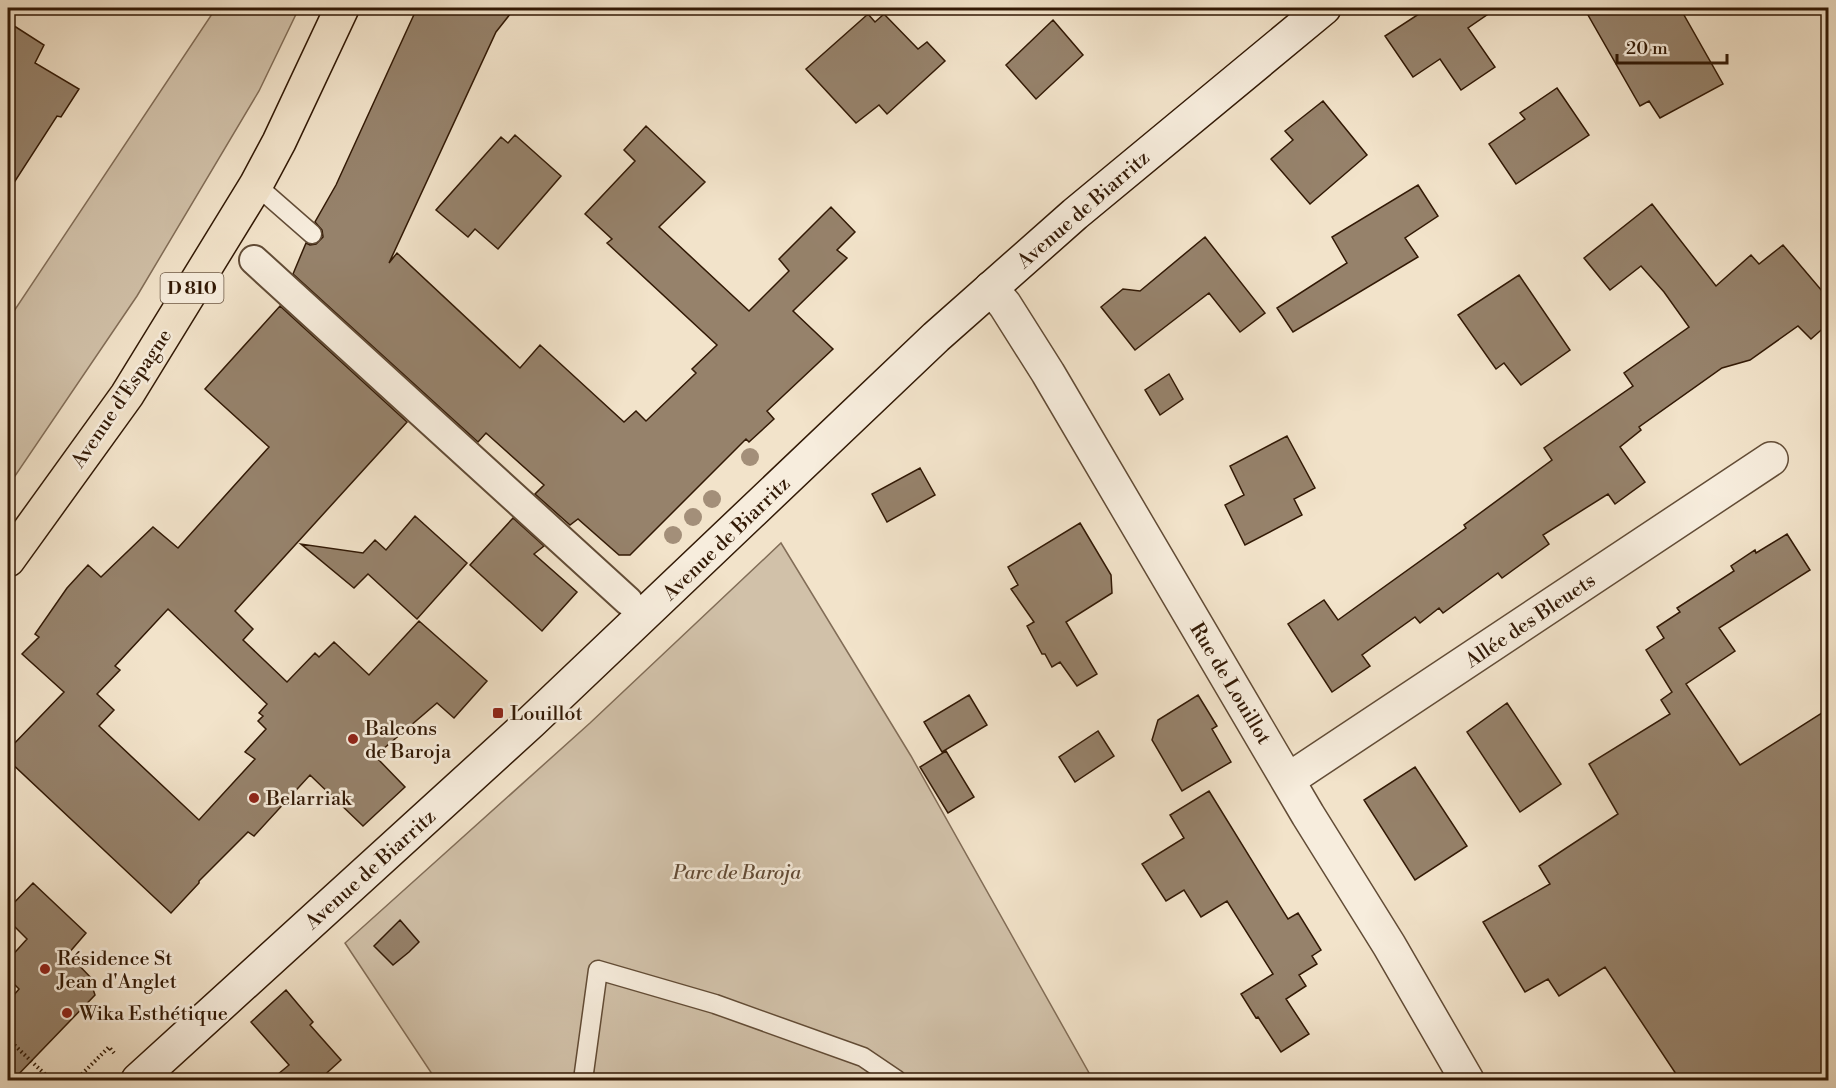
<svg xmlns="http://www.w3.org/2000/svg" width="1836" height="1088" viewBox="0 0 1836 1088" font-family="'Libre Bodoni',serif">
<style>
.green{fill:#d1c1a9;stroke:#826d57;stroke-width:1.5}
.building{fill:#96826b;stroke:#321905;stroke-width:1.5;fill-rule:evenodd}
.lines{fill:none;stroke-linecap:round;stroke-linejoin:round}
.service-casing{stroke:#624c36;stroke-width:21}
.pedestrian-casing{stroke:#624c36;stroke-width:32}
.minor-casing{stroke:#624c36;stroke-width:36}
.secondary-casing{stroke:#321905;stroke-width:36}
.primary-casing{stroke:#321905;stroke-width:36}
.path{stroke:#321905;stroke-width:4;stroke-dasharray:1.5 3;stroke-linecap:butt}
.service{stroke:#f7eddd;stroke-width:18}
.pedestrian{stroke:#f7eddd;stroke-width:28}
.minor{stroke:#f7eddd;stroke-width:33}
.secondary{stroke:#f7eddd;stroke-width:33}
.primary{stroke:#f2e3ca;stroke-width:33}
.tree{fill:#a38f79}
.poi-dot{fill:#8f2418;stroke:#f7eddd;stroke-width:2}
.labels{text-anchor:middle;stroke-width:5;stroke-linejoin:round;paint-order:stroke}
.shield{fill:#f7eddd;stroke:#6d5946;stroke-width:1.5}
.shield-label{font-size:18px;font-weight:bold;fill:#321905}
.street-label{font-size:20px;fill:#321905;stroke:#f7eddd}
.poi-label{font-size:20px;fill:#321905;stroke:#f7eddd;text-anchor:start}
.park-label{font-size:20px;font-style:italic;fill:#624b36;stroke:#f7eddd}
</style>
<rect width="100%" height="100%" fill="#f2e3ca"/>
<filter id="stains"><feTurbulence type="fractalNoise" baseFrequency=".00333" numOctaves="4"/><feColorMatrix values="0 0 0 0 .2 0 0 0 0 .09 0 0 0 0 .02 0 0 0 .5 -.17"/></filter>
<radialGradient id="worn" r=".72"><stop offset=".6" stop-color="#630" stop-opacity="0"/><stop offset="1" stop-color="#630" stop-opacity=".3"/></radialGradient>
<!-- green -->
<path class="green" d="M216,8h83l-40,83 -122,205 -122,180 -7,-5v-151z
M781,543l130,213 182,324h-657l-91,-137 245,-220z"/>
<!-- building -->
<path class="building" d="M417,8h98l-19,24 -107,231 8,-10 123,115 20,-23 84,77 12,-11 10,10 50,-48 -4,-4 25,-24 -110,-102 5,-4 -27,-25 50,-53 -11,-11 22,-24 59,56 -46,45 90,84 40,-40 -10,-12 52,-52 24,25 -18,18 10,8 -54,53 40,38 -66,62 7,8 -25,23 -3,-3 -116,116h-11l-41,-36 -8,6 -35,-31 9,-9 -58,-52 -8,9 -185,-168 13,-31 4,2 6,-1 7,-7 -1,-7 -7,-8 21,-37z
M1428,8h69l-29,20 27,39 -34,23 -21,-31 -27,18 -28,-41z
M1584,8h96l43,76 -63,34 -11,-17 -9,5z
M868,14l7,8 9,-8 34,35 9,-7 18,19 -58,53 -8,-9 -23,18 -50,-54z
M1053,20l30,35 -47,44 -30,-34z
M8,22l36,23 -9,18 44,26 -18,28 -4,-1 -49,76z
M1557,88l32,47 -73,49 -27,-40 36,-25 -5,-6z
M1323,101l44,54 -57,49 -39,-45 22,-19 -8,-9z
M515,135l46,41 -63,73 -23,-20 -7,8 -32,-27 65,-73 7,6z
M1418,185l20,31 -33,22 13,19 -125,75 -16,-24 70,-45 -15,-26z
M1652,204l64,82 35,-31 8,9 24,-19 45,53v26l-17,15 -13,-13 -48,34 -28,8 -83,59 2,3 -21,17 25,35 -30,22 -7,-10 -65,41 6,9 -47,34 -4,-5 -55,40 -4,-5 -19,15 -5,-6 -53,38 8,11 -38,26 -44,-68 36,-24 14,20 128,-92 -2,-3 88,-65 -8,-12 89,-62 -9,-13 65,-46 -25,-35 -23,-26 -31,24 -26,-32z
M1205,237l60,76 -25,19 -31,-39 -74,57 -34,-43 22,-18 17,2z
M1519,275l51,75 -49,35 -17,-22 -8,6 -38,-54z
M280,306l127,116 -172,189 18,18 -10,11 44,42 28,-29 4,4 15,-15 35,33 50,-54 68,60 -33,37 -17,-15 -62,53 30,31 -42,39 -53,-51 -56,61 -6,-4 -49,49v2l-28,30 -163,-153v-10l56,-58 -42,-38 17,-17 -4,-3 32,-46 21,-23 13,12 52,-50 25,21 91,-101 -64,-58zM168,609l99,95 -8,9 4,3 -5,5 8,8 -21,23 10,7 -56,61 -100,-94 15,-16 -17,-16 23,-24 -5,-4z
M1169,374l14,25 -23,16 -15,-25z
M1287,436l28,52 -21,11 8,16 -57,30 -20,-40 19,-10 -14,-29z
M920,468l15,27 -48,27 -15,-28z
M415,516l52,47 -50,56 -49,-45 -14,14 -53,-44 62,9 12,-13 11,10z
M513,518l31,28 -10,8 43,38 -35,39 -72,-66z
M1080,523l31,52 1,18 -46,29 31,52 -20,12 -17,-24 -8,5 -7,-13h-3l-15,-28 7,-4 -23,-33 7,-4 -10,-18z
M1787,534l23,36 -91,58 16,23 -49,33 54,81 88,-56v362l-14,9h-134l-75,-113 -46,29 -11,-17 -23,13 -42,-70 67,-38 -11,-18 79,-52 -29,-50 81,-50 -9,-14 11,-8 -26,-42 18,-12 -7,-11 23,-15 -3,-4 57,-37 -3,-5 24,-16 1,3z
M969,695l18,30 -45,27 -18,-30z
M1198,695l19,31 -5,3 19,33 -49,29 -30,-51 6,-20z
M1507,703l54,81 -41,28 -53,-80z
M1098,731l16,25 -39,26 -16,-25z
M946,751l28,46 -26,16 -28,-46z
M1415,767l52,79 -52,34 -51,-80z
M1209,791l79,128 10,-6 23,37 -9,6 5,8 -18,11 7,11 -20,13 23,35 -28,18 -23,-35 -2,1 -15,-24 32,-20 -46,-73 -26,16 -17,-27 -18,11 -24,-37 42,-26 -14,-23z
M33,883l53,50 -18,21 29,30 -4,5 2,6 -82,85h-5v-78l11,-13 -11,-11v-18l19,-21 -19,-19v-11z
M400,920l19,22 -10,10 -16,13 -19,-19z
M286,990l27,32 -3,3 31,35 -22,20h-48l18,-15 -38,-43z"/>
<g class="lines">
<!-- service casing -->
<g class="service-casing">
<path id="service" d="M256,185l56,49
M583,1080l15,-110 117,34 148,53 34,23"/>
</g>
<!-- pedestrian casing -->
<g class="pedestrian-casing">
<path id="pedestrian" d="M254,260l374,341"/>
</g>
<!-- minor casing -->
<g class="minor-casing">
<path id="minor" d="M991,288l14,17 43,68 260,442 81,130 78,135
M1288,780l483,-321"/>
</g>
<!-- secondary casing -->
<g class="secondary-casing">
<path id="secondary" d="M138,1080l393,-358 405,-385 139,-123 249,-206"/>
</g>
<!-- primary casing -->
<g class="primary-casing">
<path id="primary" d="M8,560l119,-165 129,-210 23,-43 63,-134"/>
</g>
<!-- path -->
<path class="path" d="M8,1039l43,41
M60,1080l22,-6 27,-27 5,6"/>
<!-- service -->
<use href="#service" class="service"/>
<!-- pedestrian -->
<use href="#pedestrian" class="pedestrian"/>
<!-- minor -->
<use href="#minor" class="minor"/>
<!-- secondary -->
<use href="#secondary" class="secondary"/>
<!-- primary -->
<use href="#primary" class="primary"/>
</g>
<!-- trees -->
<g class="tree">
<circle cx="750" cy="457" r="9"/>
<circle cx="712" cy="499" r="9"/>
<circle cx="693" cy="517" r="9"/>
<circle cx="673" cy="535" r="9"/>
</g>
<!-- markers -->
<g class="poi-dot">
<rect x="492" y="707" width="12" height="12" rx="3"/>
<circle cx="353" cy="739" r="6"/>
<circle cx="254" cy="798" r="6"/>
<circle cx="45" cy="969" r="6"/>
<circle cx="67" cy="1013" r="6"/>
</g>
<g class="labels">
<!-- shield labels -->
<rect class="shield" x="160.5" y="273" width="63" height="30" rx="4.5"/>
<g class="shield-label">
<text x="192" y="294">D 810</text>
</g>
<!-- street labels -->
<g class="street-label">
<text transform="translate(1083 209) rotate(-41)" y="7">Avenue de Biarritz</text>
<text transform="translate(121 398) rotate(-56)" y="7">Avenue d'Espagne</text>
<text transform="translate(726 538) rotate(-44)" y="7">Avenue de Biarritz</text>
<text transform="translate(1530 620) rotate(-34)" y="7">Allée des Bleuets</text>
<text transform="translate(1231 683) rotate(59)" y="7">Rue de Louillot</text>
<text transform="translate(370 869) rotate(-42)" y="7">Avenue de Biarritz</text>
</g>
<!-- poi labels -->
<g class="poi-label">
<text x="510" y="720">Louillot</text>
<text x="365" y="735">Balcons<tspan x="365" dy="23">de Baroja</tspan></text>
<text x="266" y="805">Belarriak</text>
<text x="57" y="965">Résidence St<tspan x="57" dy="23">Jean d'Anglet</tspan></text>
<text x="79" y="1020">Wika Esthétique</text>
</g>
<!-- park labels -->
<g class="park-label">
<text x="737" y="879">Parc de Baroja</text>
</g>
</g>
<!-- margin -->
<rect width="1836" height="1088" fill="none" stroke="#f2e3ca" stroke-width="30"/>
<rect x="9" y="9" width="1818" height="1070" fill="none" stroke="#321905" stroke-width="3"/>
<rect x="15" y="15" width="1806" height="1058" fill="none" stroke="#321905" stroke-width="1.5"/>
<!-- scale -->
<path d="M1617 54v9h110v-9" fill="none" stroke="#321905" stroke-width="3"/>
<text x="1626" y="54" font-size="18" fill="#321905" stroke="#f7eddd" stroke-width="4.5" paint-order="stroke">20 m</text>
<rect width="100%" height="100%" filter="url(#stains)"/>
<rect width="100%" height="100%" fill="url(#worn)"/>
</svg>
